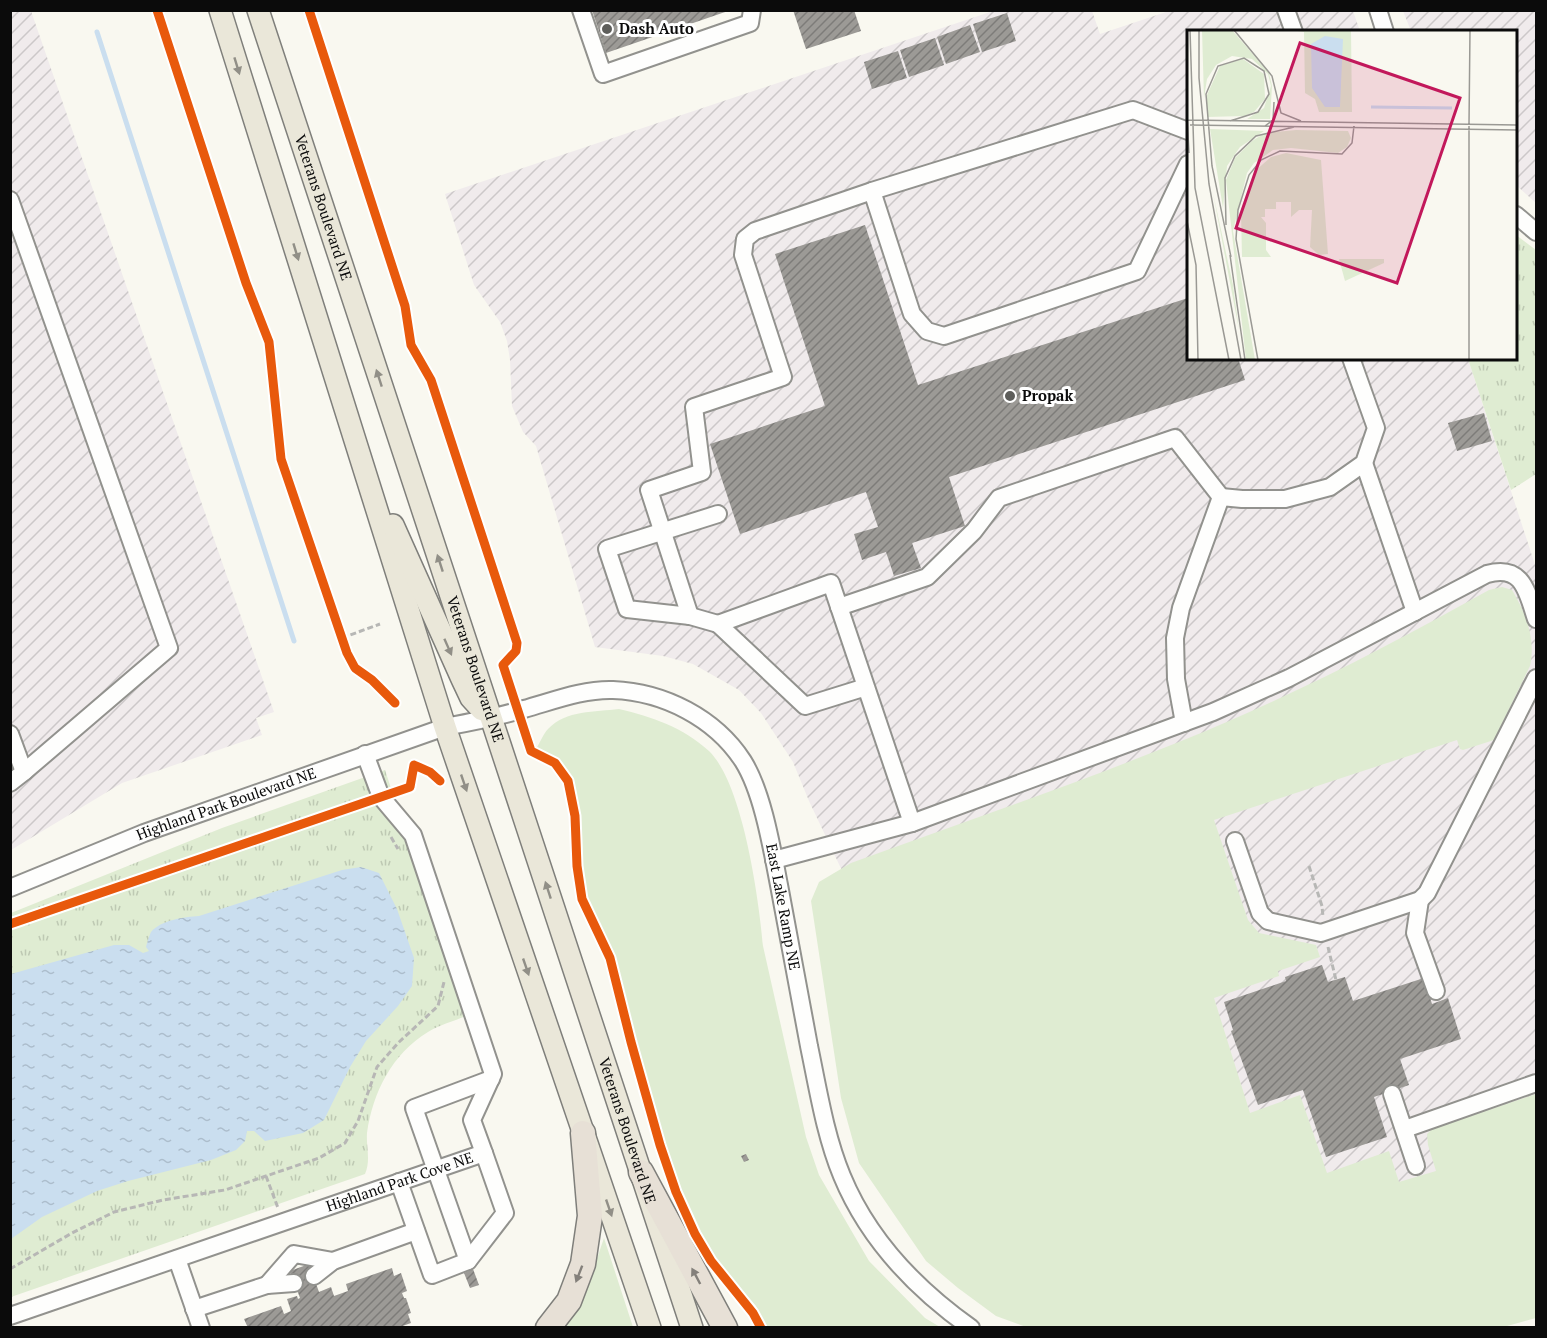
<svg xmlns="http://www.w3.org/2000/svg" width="1547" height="1338" viewBox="0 0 1547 1338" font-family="'PT Serif',serif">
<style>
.industrial{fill:url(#industrial-furrows)}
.grass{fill:#dfecd2}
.park{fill:url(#park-tufts)}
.water{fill:url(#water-ripples)}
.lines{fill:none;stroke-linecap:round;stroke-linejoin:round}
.stream{stroke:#cadeef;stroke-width:5}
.building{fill:url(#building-hatch)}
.minor-casing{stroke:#92928e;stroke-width:20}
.major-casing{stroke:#7f7f7b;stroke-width:24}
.highway-casing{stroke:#7f7f7b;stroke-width:27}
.path{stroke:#b7b7b5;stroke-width:3;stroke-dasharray:6 3;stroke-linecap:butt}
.minor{stroke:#fefefd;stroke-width:16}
.major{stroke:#eae7d9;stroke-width:21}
.highway{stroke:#e7e0d6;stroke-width:24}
.cycleway-casing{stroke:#fff;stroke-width:13}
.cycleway{stroke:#e8590c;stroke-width:9}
.oneway{fill:#918f87}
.oneway2{fill:#84807b}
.poi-dot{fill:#5e5e5b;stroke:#fff;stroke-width:2}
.labels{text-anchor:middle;stroke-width:6;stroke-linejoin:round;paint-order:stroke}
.poi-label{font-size:15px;font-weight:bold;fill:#0b0b0b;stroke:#fff;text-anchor:start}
.street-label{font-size:15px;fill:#0b0b0b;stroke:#fff}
.inset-river{fill:none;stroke:#cadeef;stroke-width:3}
.inset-road{fill:none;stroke:#9a9994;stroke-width:1.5}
.view{fill:#c2185b;fill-opacity:0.15;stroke:#c2185b;stroke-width:3}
.inset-edge{fill:none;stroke:#0b0b0b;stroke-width:3}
</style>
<defs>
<pattern id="industrial-furrows" width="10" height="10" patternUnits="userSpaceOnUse" patternTransform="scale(1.5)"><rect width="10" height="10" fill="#f0ebec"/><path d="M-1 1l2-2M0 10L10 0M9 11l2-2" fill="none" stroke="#ccc8c9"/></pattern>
<pattern id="park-tufts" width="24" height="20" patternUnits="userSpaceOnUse" patternTransform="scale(1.5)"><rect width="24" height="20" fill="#dfecd2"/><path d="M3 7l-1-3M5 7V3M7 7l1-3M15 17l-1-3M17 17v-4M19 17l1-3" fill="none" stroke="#bec9b3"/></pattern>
<pattern id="water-ripples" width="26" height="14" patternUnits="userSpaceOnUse" patternTransform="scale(1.5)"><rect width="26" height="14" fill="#cadeef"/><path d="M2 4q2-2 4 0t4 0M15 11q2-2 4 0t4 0" fill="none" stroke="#acbdcc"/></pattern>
<pattern id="building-hatch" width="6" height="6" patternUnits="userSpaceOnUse" patternTransform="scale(1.5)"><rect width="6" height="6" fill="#9c9a96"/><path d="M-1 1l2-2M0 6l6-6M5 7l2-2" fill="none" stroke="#7d7c79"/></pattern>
</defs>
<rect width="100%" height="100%" fill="#f9f8f0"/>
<!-- industrial -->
<path class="industrial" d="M10,11h21l243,701 -18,6 6,17 -140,48 -111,67z
M993,11h99l8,23 69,-23h184l7,20 -172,1v326l280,1 68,209v713l-132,37 -549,-420 -46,-97 -16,-39 -32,-49 -22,-23 -46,-26 -30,-8 -68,-9 -59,-201 -13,-14 -11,-26 -2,-46 -3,-19 -7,-19 -26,-37 -29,-91z
M1403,11h133v192l-20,-18v-153l-105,-1z"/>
<!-- grass -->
<path class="grass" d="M1502,587l10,3c14,23 24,49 18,76l-36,74 -31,10 -3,-1 -3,-9 -243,80 34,100 11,13 57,12 4,12 -42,14 1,5 -65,22 36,115 50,-18 27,78 62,-22 10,31 37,-11 -8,-26 -1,-11 5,-5 104,-35v224l-36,10 -474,-1 -30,-11 -38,-28 -32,-27 -67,-98 -18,-65 -30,-197 8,-19 32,-19c126,-46 255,-89 378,-142 90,-39 176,-84 260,-131z
M619,709c33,8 64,18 90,42 34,33 50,148 54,195l43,191 13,38 50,86 56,57 15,9h-177l-7,-21 -35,-40 -36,-59 -21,-64 -49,-183 -30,-68 -5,-30 -3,-63 -9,-27 -12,-13 -20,-10c4,-6 7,-15 12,-20 18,-19 47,-17 71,-20z
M604,1238l29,89 -72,1c23,-26 32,-58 43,-90z"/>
<!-- park -->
<path class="park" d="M1516,235l20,15v224l-25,16 -43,-131 48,-1z
M385,770l81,246c-12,5 -27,9 -38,16 -36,22 -55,60 -61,101 -1,14 4,27 -2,41l-354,123v-384l211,-85z"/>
<!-- water -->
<path class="water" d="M361,867l18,6 18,36 17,49 -2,28 -14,20 -32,35 -16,26 -26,53 -21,13 -38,8 -11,-10h-7l-2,10 -9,9 -25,10 -83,21 -31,10 -55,26 -31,22v-265l103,-29h15l14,8 6,-2 -3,-4c1,-4 3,-11 5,-15 10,-12 33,-15 48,-16l143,-46z"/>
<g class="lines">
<!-- stream -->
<path class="stream" d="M97,32l197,609"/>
</g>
<!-- building -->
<path class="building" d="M592,10h136v1l-122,42z
M793,10h61l7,21 -55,18z
M1007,13l9,28 -34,11 -9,-28z
M970,25l10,27 -34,12 -9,-27z
M935,38l9,27 -35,12 -9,-27z
M898,51l9,27 -35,11 -8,-27z
M865,225l53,160 270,-87v60h50l7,22 -296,97 16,49 -53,17 9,25 -27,8 -8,-24 -24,8 -8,-26 24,-7 -12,-35 -126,42 -30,-90 115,-38 -50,-152z
M1484,413l8,28 -35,10 -9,-28z
M1322,965l6,17 17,-5 8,24 71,-23 8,26 16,-6 13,41 -61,20 9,26 -35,12 13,40 -61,20 -23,-67 -45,15 -27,-74 2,-1 -9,-28 62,-21 -1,-4z
M746,1154l3,6 -5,2 -3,-6z
M309,1264l10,28 12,-5 3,9 14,-5 -2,-7 46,-16 2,8 7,-3 6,18 -5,2 2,5h2l5,15 -3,1 3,9 -14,5h-149l-4,-9 37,-13 3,8 7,-3 -4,-12 10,-3 1,3 2,-1 -10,-27z
M473,1269l6,16 -9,3 -6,-15z"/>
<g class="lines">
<!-- minor casing -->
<g class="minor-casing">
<g id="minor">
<path d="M581,10l22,64 147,-51 2,-13"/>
<path d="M1286,10l8,22"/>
<path d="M1378,10l7,22"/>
<path d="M872,191l40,123 15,17 17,5 193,-65 51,-107"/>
<path d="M10,200l159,448 -145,124"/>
<path d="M1516,215l20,17"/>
<path d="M1364,463l51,149"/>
<path d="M1221,497l21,2h43l45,-12 34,-24 12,-35 -25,-70"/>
<path d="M839,607l88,-30 47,-46 25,-33 176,-60 46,59 -40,111 -6,30 1,41 8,44"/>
<path d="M690,616l-41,-126 53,-18 -8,-65 89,-30 -40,-122 2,-16 10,-8 117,-40 261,-81 55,21"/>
<path d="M718,624l-28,-8 -63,-7 -20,-60 111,-35"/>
<path d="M866,687l-61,19 -87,-82 113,-41 81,240"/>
<path d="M10,734l14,38 -14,11"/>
<path d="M1235,841l25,72 8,8 53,12 99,-33 7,-7 109,-215"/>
<path d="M774,860l138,-37 301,-111 76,-34 198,-104c36,-10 40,18 49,45"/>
<path id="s1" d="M10,888l134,-55 301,-106c27,-5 53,-10 79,-18 29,-8 59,-20 89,-19 51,2 102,28 130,71 20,32 29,88 36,124 10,54 20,107 30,161 9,43 16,89 33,130 26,63 74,113 129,152"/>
<path d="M1420,900l-5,33 21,58"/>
<path d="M1392,1094l24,72"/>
<path d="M1405,1129l131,-46"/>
<path d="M399,1182l33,93 36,-14 37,-48 -21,-60"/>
<path d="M177,1259l24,69"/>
<path d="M468,1261l-54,-153 77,-29"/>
<path d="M314,1276l19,-15 83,-30"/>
<path d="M267,1285l27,-31 39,7"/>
<path d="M194,1309l73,-24 27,-2"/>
<path id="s2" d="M10,1316l474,-163 -12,-33 21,-46 -80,-239 -32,-38 -16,-43"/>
</g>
</g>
<!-- major casing -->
<g class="major-casing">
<g id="major">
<path d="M220,10l225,717 205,601"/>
<path id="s3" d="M258,10l434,1318"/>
<path d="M393,525l69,154 9,19 11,12"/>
</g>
</g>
<!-- highway casing -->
<g class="highway-casing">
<path id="highway" d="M641,1172l84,156
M548,1328l21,-27 14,-37 7,-48 -7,-83"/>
</g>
<!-- path -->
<path class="path" d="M342,638l38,-14
M391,837l7,12
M1309,866l13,40 1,11
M1328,947l8,33
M266,1176l12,32
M10,1269l62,-36 42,-21 49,-12 62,-10 94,-32 26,-15 13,-22 19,-54 21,-24 40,-37 6,-24"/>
<!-- minor -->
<use href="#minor" class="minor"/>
<!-- major -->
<use href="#major" class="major"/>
<!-- highway -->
<use href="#highway" class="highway"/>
<!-- cycleway casing -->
<g class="cycleway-casing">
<path id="cycleway" d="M157,10l89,273 23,59 12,117 66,194 8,15 17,12 23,23
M309,10l96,296 6,39 20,35 86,263 -1,8 -13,14 28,86 24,12 13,18 7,35 2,50 5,33 28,59 21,84 29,103 16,47 19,42 16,27 42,52 8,15
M10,924l400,-137 4,-22 16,7 10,9"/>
</g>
<!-- cycleway -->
<use href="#cycleway" class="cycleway"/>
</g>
<!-- one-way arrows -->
<defs><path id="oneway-solid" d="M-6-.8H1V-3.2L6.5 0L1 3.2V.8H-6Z" transform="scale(1.5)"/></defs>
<g class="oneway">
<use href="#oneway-solid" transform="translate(237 66) rotate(73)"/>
<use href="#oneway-solid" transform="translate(296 252) rotate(73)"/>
<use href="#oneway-solid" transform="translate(379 378) rotate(-108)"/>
<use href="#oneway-solid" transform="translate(440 563) rotate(-108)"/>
<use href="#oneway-solid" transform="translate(448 647) rotate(66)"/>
<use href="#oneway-solid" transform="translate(464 783) rotate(71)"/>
<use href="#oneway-solid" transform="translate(548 890) rotate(-108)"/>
<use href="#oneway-solid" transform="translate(526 967) rotate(71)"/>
<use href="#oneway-solid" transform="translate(609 1208) rotate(71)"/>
</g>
<g class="oneway2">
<use href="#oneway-solid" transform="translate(579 1274) rotate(111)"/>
<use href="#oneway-solid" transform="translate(696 1276) rotate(-118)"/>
</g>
<!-- markers -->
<g class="poi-dot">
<circle cx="607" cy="29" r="6"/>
<circle cx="1010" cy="396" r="6"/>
</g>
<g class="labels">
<!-- poi labels -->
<g class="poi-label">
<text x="619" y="34">Dash Auto</text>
<text x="1022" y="401">Propak</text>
</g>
<!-- street labels -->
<g class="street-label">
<text dy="5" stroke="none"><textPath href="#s3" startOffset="208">Veterans Boulevard NE</textPath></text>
<text dy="5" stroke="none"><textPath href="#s3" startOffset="694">Veterans Boulevard NE</textPath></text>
<text dy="5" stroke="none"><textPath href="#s1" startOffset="232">Highland Park Boulevard NE</textPath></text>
<text dy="5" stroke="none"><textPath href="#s1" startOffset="942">East Lake Ramp NE</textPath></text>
<text dy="5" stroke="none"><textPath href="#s3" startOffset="1180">Veterans Boulevard NE</textPath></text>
<text dy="5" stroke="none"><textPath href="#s2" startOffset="412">Highland Park Cove NE</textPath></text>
</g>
</g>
<!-- overview -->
<g transform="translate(1187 30)">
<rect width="330" height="330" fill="#f9f8f0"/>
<path d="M15,0h30l37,43 3,13 -2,33h-23l17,-11 7,-22 -3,-12 -16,-15 -20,-3 -16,9 -9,14 -3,19zM56,29l21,15 1,25 -11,13 -10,4 -37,1v-22l13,-29zM23,99l54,2 -24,16 -13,19 -4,42zM109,100l52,1 3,7 -4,9 -9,6 -47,-5 -18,2 -19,13 -7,10 -14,58 22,129h-9l-20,-180 9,-22 17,-17 13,-8zM99,123l35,7 7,94 -9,1 -9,-8 2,-37h-13l-8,7v-15h-15v7h-11v8h-4l5,6v27l5,7h-29l-1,-44 14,-42 16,-14zM26,163l20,92 6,45z" fill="#dfecd2"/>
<path d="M164,0l1,82h-33l-4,-13 -10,-6 -1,-61 -13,-2zM152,229h45v4l-39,18z" fill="#dfecd2"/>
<path d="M138,6l18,3 -3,68h-15l-13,-19 -1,-44z" fill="#cadeef"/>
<path class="inset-river" d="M184,77l81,1"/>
<path class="inset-road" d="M3,0l5,158 34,172M12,0v48l10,106 32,176M47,0l38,46 9,37 20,8M0,86l2,37M0,90l330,5M43,91l28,-9 11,-18 -5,-23 -20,-13 -26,8 -12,28 6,72 19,91M282,94l1,-94M3,95l327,5M78,96l8,-6 1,-18M0,191l9,44 2,95M39,195l-1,-47 10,-22 21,-20 38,-9M43,225l15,105M71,330l-22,-121 2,-29 11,-35 12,-15 19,-9 62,3 10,-11 2,-17M282,330v-234"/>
<path class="view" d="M113,13l160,55 -63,185 -161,-55z"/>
<rect width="330" height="330" class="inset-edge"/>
</g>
<!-- border -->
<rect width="1547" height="1338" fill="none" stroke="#0b0b0b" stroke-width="24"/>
</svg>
